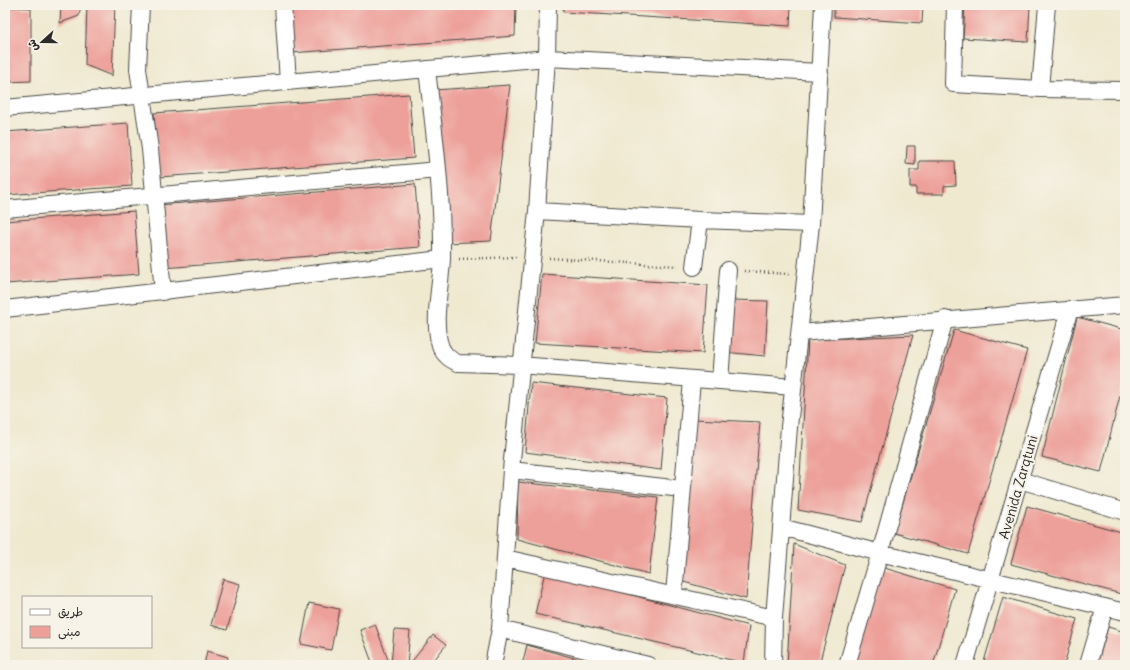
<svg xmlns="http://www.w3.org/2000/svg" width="1130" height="670" viewBox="0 0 1130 670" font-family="Delius,'Playpen Sans Arabic',sans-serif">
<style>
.building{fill:#ed9f99}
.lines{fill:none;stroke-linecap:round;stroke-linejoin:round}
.minor-casing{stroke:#484844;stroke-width:18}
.path{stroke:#484844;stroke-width:2.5;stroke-dasharray:1 3;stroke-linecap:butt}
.minor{stroke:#fff;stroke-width:16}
.labels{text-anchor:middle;stroke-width:4;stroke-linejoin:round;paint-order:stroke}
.street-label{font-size:14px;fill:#2b2b2b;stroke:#f7f3e8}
</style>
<rect width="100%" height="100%" fill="#f7f3e8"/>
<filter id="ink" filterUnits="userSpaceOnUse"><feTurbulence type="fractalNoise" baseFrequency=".025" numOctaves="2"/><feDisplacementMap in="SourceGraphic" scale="8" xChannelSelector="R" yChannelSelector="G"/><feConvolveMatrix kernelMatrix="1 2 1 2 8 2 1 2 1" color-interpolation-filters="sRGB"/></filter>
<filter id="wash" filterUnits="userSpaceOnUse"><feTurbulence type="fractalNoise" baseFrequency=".012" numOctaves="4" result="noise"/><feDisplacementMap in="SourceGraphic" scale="16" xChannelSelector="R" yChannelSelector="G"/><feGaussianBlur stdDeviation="0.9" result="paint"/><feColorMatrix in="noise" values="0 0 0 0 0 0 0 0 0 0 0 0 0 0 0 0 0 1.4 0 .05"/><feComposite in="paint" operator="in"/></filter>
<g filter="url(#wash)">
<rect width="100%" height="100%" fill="#efe9d0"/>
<g id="blocks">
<!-- building -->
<path class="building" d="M61,5h20l-2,11 -19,7z
M87,5h28l-3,71 -27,-11z
M290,5h226l-1,31 -224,17z
M564,5h227l-1,21 -227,-14z
M834,5h89l-1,18 -88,-6z
M965,5h65l-2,37 -65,-4z
M5,7l26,1v73l-26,1z
M510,85l-19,156 -45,2 -12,-153z
M409,94l5,64 -255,19 -5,-64z
M128,123l4,63 -127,9v-63z
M907,146h8v19l-9,-1z
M919,161h36l1,24 -12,1v8h-28v-7h-6v-17h9z
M415,184l5,63 -256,21 -5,-63z
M134,211l5,63 -134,10v-63z
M542,274l166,11 -5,68 -168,-10z
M731,300l37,1 -3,55 -41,-4z
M1077,317l48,13v46l-24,96 -59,-15z
M954,330l73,20 -59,204 -74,-21z
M913,335l-51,187 -64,-12 10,-170z
M531,383l136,15 -6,72 -136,-18z
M693,419l67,3 -14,177 -66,-18z
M518,482l140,15 -9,77 -132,-35z
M1027,506l98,27v62l-114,-31z
M794,544l51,21 -26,100h-32z
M881,567l74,22 -22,76h-80z
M545,572l204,54 -5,37 -209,-49z
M223,579l17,5 -13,46 -16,-5z
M1003,597l74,22 -13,46h-81z
M309,603l30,6 -8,41 -30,-6z
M375,624l15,41h-17l-13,-35z
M1108,627l17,5v33h-28z
M394,630l16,1 -3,34h-16z
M433,635l13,10 -16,20h-21z
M527,645l73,20h-78z
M207,651l21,6 -2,8h-22z"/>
</g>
</g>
<g filter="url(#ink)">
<use href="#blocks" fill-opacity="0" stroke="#484844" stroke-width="1"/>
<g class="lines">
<!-- minor casing -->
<g class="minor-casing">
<path id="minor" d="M141,5l-3,64 12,80 13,143
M283,5l5,77
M955,5l-2,79 87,5 85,1
M427,69c7,63 16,127 15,190 -1,26 -9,58 -3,82 2,11 9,18 19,22l62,2 273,22
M1040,89l7,-84
M5,108l542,-50 273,14
M5,209l433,-39
M537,211l163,9 111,4
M694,267l6,-47
M5,309l437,-50
M800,333l325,-28
M720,381l8,-111
M511,470l171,19
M1020,480l105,32
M781,527l99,26 245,59
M505,558l269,60
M674,595l18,-215
M500,629l148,36
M493,665l7,-36 11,-159 26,-259 10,-153 1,-53
M773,665l1,-47 15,-191 22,-203 12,-219
M847,665l33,-112 65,-234
M965,665l105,-356
M1088,665l17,-58"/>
</g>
<!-- path -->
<path class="path" d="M549,258l128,8
M459,259l57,-2
M744,271l45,3"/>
<!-- minor -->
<use href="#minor" class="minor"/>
</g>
</g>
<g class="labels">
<!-- street labels -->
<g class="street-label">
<text transform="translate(1018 487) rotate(-74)" y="5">Avenida Zarqtuni</text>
</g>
</g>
<!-- margin -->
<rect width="1130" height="670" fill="none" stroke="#f7f3e8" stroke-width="20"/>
<!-- legend -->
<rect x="22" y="596" width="130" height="52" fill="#f7f3e8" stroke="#a5a39c"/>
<rect x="30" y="609" width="20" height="6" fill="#ffffff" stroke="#a5a39c"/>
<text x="58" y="616" font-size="12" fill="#2b2b2b">طريق</text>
<rect x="30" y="626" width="20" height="12" fill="#ed9f99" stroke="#a5a39c"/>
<text x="58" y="636" font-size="12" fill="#2b2b2b">مبنى</text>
<!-- north arrow -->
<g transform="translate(42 42) rotate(249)" stroke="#f7f3e8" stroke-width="3" paint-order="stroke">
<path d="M0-3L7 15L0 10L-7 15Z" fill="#2b2b2b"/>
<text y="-6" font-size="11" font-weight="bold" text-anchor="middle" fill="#2b2b2b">ش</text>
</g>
</svg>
